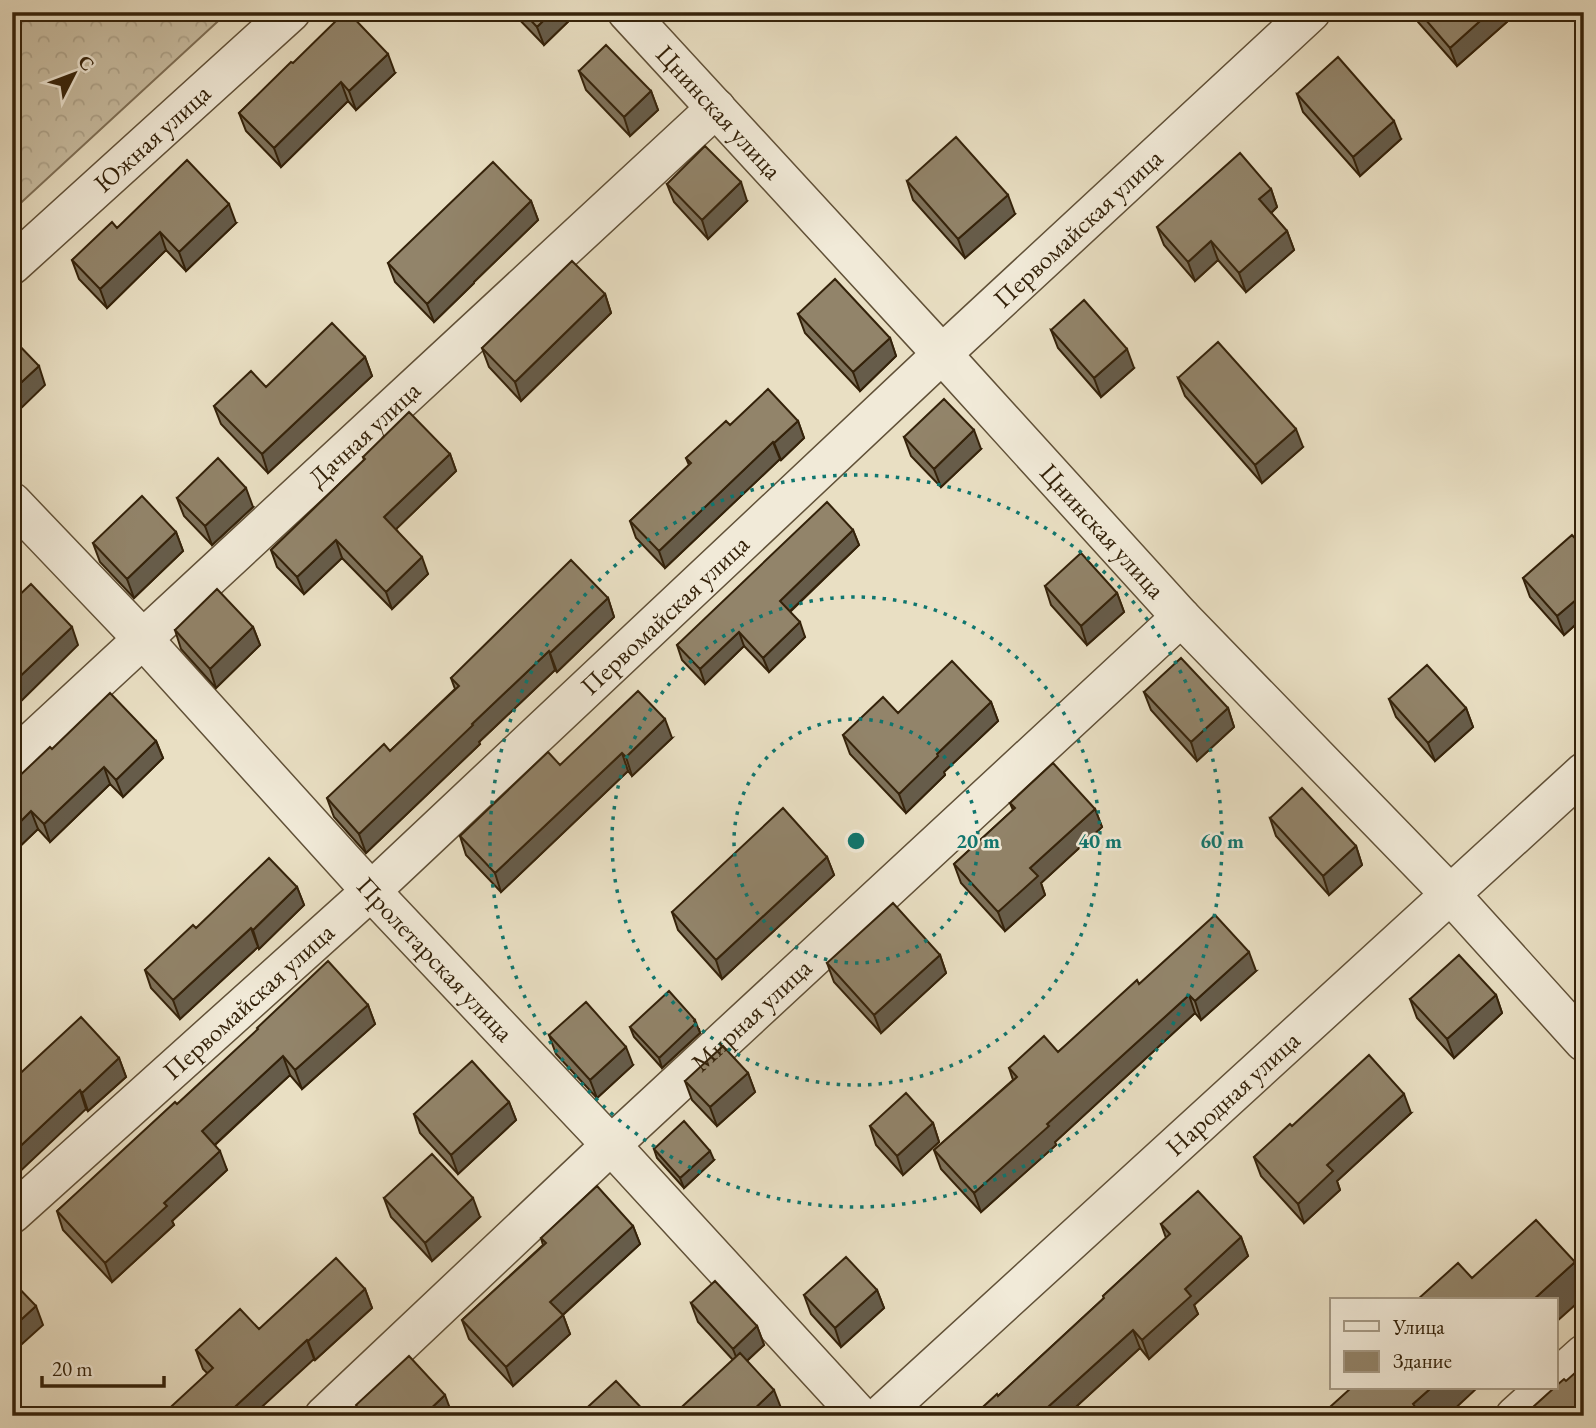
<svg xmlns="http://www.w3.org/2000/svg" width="1596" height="1428" viewBox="0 0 1596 1428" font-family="'EB Garamond',serif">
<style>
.forest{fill:url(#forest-crowns);stroke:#7f7057;stroke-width:2}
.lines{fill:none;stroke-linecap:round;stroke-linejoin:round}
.minor-casing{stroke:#615138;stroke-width:41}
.minor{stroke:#f1ead8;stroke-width:38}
.wall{fill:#7e725b;stroke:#34220a;stroke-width:2}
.shaded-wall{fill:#665c4a;stroke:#34220a;stroke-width:2}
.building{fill:#92846a;stroke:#34220a;stroke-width:2}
.ring{fill:none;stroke:#0f766e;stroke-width:3.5;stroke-dasharray:3.5 7}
.labels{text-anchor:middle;stroke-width:5;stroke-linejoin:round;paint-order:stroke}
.street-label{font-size:26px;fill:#34220a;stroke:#f1ead8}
.centre{fill:#0f766e;stroke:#f1ead8;stroke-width:3.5}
.ring-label{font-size:21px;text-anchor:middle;font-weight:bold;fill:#0f766e;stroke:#f1ead8;stroke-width:5;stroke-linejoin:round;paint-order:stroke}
</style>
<defs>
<pattern id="forest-crowns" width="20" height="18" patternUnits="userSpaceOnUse" patternTransform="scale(1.75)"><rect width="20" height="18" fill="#cabfa4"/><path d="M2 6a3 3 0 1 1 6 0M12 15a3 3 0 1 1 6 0" fill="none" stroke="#aea48c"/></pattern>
</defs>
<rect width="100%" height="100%" fill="#e9dfc3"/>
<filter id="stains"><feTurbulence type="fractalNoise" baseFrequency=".00286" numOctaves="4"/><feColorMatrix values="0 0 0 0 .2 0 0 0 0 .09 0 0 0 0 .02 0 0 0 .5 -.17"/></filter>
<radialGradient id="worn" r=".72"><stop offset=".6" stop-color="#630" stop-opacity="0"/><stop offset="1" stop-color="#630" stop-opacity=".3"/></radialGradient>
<!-- forest -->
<path class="forest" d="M12,12h216l-216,199z"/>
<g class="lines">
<!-- minor casing -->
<g class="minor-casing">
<g id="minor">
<path id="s1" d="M627,12l315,342 239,263 270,278 133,147"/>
<path id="s2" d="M12,265l279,-253"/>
<path id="s3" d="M12,502l131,137 228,252 240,254 249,271"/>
<path id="s4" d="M12,760l704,-652"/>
<path id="s5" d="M12,1214l359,-323 571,-537 369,-342"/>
<path d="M1556,1379l28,-25"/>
<path id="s6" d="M324,1416l287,-271 570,-528"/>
<path id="s7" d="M880,1416l704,-644"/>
<path d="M1515,1416l31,-28"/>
</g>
</g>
<!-- minor -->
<use href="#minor" class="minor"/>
</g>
<!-- wall -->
<path class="wall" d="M512,12h66l-34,33z
M1208,12h16l-9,8z
M1414,12h102l1,1 -60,53 -39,-44z
M293,63l102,10 -39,37 -8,-9 -67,66 -35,-36 -7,-18z
M579,71l72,20 7,19 -28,26 -44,-46z
M1297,94l104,45 -41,37 -57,-64z
M907,181l108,33 -50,44 -52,-58z
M667,184l80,17 -39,38 -34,-37z
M1271,189l6,18 -6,6 16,18 7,19 -48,42 -28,-32 -23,21 -31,-36 -7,-18z
M531,201l7,19 -64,62v1l-40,39 -39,-40 -7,-19z
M236,223l-50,48 -20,-21 -59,58 -28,-29 -7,-19 45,-32z
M605,294l6,19 -90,88 -32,-34 -7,-19z
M798,314l92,24 6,18 -36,35 -55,-58z
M1051,330l83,38 -33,29 -43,-49z
M365,357l7,19 -104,97 -47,-49 -7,-18 52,-19z
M1178,378l125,69 -41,36 -77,-87z
M798,421l6,17 -23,22 -1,-1 -115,109 -29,-30 -6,-17 59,-56 -3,-7 44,-33z
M904,437l77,12 -40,38 -30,-31z
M450,454l6,17 -60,58 32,45 -36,35 -50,-51 -38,36 -27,-27 -6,-17 93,-90 -1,-3z
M177,498l76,9 -41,38 -28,-29z
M853,530l6,15 -69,67 15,25 -36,35 -25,-26 -39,38 -23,-24 -5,-15z
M176,532l7,19 -49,47 -34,-36 -7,-19z
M1584,548v69l-20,18 -34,-38 -7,-19z
M1045,586l72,7 7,19 -37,33 -36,-40z
M608,598l6,19 -57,55 -2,-2 -76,72 1,2 -114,109 -32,-36 -7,-19 63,-47 65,-62 -4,-11z
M253,627l7,18 -44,43 -35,-39 -6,-19z
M1144,692l84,16 6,19 -37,34 -46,-51z
M1389,699l77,9 7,19 -38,34 -39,-44z
M991,702l7,19 -54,51 1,3 -39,38 -56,-59 -7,-19 55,-22z
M672,738l-40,38 -4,-5 -127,121 -35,-37 -6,-19 100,-71z
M156,741l7,17 -40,39 -13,-13 -60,58 -12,-13 -26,25v-71l40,-34z
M1010,803l85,6 7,18 -61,56 4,12 -40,36 -44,-48 -7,-19 59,-54z
M1270,818l86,28 6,19 -33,30 -53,-59z
M827,857l7,18 -112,104 -44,-49 -6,-18z
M297,887l7,18 -45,44 -1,-2 -78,72 -29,-31 -6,-18 51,-42z
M940,955l6,18 -65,60 -47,-51 -7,-19z
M1256,971l-55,49 -6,-7 -140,129 1,3 -75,67 -40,-43 -7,-19 79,-70 -4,-12 49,-16 81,-68z
M1496,995l6,18 -48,45 -37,-40 -7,-19z
M368,1005l7,19 -73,65 -12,-14 -75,70 12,25 -55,51 2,4 -62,57 -49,-52 -6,-19 120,-107z
M630,1027l69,2 1,4 -38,35 -28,-31z
M549,1035l84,30 -36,33 -41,-44z
M119,1058l7,19 -38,34 -2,-2 -74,-28z
M748,1073l7,19 -38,34 -25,-26 -7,-19z
M509,1102l7,18 -58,54 -38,-41 -6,-19z
M1411,1113l-74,68 3,9 -36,33 -43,-47 -7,-19 38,-31z
M933,1123l6,19 -36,33 -27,-30 -6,-19z
M654,1149l60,11 -30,28 -27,-30z
M384,1198l96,19 -48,44 -41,-44z
M1161,1224l80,13 7,19 -54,49 4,9 -49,45 -9,-11 -74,68h-93l25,-20 106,-98 -1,-2 63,-58z
M633,1226l7,18 -77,71 7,19 -57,52 -44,-47 -7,-19 81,-75 -2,-7z
M365,1289l7,19 -57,52 -1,-1 -107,14 -4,-4 -7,-19 63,-21z
M877,1290l7,18 -43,39 -30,-33 -7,-19z
M691,1303l66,23 7,19 -17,16 34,47 -48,-48 -35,-38z"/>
<!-- shaded-wall -->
<path class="shaded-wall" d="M552,12h26l-34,33 -7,-18z
M1212,12h12l-9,8z
M1490,12h26l1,1 -60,53 -7,-18z
M388,54l7,19 -39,37 -7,-19z
M341,82l7,19 -67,66 -7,-19z
M651,91l7,19 -28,26 -6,-19z
M1394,121l7,18 -41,37 -7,-19z
M741,182l6,19 -39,38 -6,-19z
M1271,189l6,18 -11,11 -7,-19z
M1008,195l7,19 -50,44 -7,-19z
M531,201l7,19 -64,62v1l-40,39 -7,-18z
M229,204l7,19 -50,48 -7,-19z
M1287,231l7,19 -48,42 -7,-19z
M160,232l6,18 -59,58 -7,-19z
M1211,241l7,19 -23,21 -7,-19z
M605,294l6,19 -90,88 -6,-19z
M890,338l6,18 -36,35 -7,-19z
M1127,349l7,19 -33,29 -7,-19z
M365,357l7,19 -104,97 -6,-19z
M39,366l6,19 -33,32v-26z
M798,421l6,17 -23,22 -7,-17z
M1296,429l7,18 -41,36 -7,-18z
M974,430l7,19 -40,38 -7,-18z
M773,442l7,17 -115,109 -6,-17z
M450,454l6,17 -66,64 -6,-18z
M246,488l7,19 -41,38 -7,-19z
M853,530l6,15 -74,71 -5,-15z
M176,532l7,19 -49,47 -7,-19z
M336,540l6,18 -38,36 -7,-17z
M422,557l6,17 -36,35 -6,-17z
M1117,593l7,19 -37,33 -6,-19z
M1584,593v24l-20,18 -7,-19z
M608,598l6,19 -57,55 -7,-19z
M800,622l5,15 -36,35 -6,-14z
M72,627l6,18 -66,65v-26z
M253,627l7,18 -44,43 -6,-19z
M739,632l5,14 -39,38 -5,-15z
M549,651l6,19 -76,72 1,2 -114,109 -7,-19 113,-110z
M991,702l7,19 -54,51 1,3 -39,38 -7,-19 38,-40z
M1228,708l6,19 -37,34 -6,-19z
M1466,708l7,19 -38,34 -7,-18z
M665,719l7,19 -40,38 -6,-19z
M156,741l7,17 -40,39 -7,-17z
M622,753l6,18 -127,121 -6,-19z
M104,767l6,17 -60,58 -6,-18z
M1095,809l7,18 -61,56 4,12 -40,36 -7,-19 32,-44z
M31,811l7,18 -26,25v-24z
M1356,846l6,19 -33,30 -6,-19z
M827,857l7,18 -112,104 -6,-19z
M297,887l7,18 -45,44 -6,-19z
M251,928l7,19 -78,72 -7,-19z
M1249,952l7,19 -55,49 -6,-19z
M940,955l6,18 -65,60 -7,-18z
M1189,995l6,18 -140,129 1,3 -75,67 -7,-19 73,-69z
M1496,995l6,18 -48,45 -7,-19z
M368,1005l7,19 -73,65 -7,-19z
M695,1020l5,13 -38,35 -3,-10z
M626,1047l7,18 -36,33 -7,-18z
M283,1056l7,19 -81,75 -7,-19z
M119,1058l7,19 -38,34 -6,-18z
M748,1073l7,19 -38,34 -7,-19z
M80,1090l6,19 -74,70v-25z
M1404,1094l7,19 -74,68 3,9 -36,33 -6,-19 29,-39z
M509,1102l7,18 -58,54 -7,-19z
M933,1123l6,19 -36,33 -6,-19z
M220,1151l7,19 -55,51 2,4 -62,57 -7,-19 59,-60z
M710,1151l4,9 -30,28 -4,-10z
M473,1198l7,19 -48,44 -7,-18z
M633,1226l7,18 -83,76 -7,-18z
M1241,1237l7,19 -54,49 4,9 -49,45 -7,-19 43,-51z
M1575,1262l9,23v12l-28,25v-22h-23z
M365,1289l7,19 -57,52 -7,-19z
M877,1290l7,18 -43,39 -6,-19z
M36,1306l7,19 -31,28v-25z
M563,1315l7,19 -57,52 -7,-19z
M757,1326l7,19 -24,22 -7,-18z
M1133,1330l7,18 -74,68h-28z
M307,1340l7,19 -62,57h-27z
M1431,1388h46l-30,28h-40l6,-12z
M774,1390l7,18 -8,8h-26z
M445,1395l7,19 -2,2h-27z"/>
<!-- building -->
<path class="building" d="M345,12h3l40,42 -39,37 -8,-9 -67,66 -35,-35 52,-51 2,1z
M523,12h29l-15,15z
M1419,12h71l-40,36z
M606,45l45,46 -27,26 -45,-46z
M1338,57l56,64 -41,36 -56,-63z
M956,137l52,58 -50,44 -51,-58z
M705,146l36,36 -39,38 -35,-36z
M1240,153l31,36 -12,10 28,32 -48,42 -28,-32 -23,21 -31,-35z
M187,160l42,44 -50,48 -19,-20 -60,57 -28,-29 40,-38 5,6z
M493,162l38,39 -104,103 -39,-41z
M572,261l33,33 -90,88 -33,-34z
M835,279l55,59 -37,34 -55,-58z
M1084,300l43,49 -33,29 -43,-48z
M332,323l33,34 -103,97 -48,-48 37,-35 15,16z
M12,338l27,28 -27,25z
M1218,342l78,87 -41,36 -77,-87z
M768,389l30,32 -24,22 -1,-1 -114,109 -29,-30 61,-58 -5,-5 40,-37 4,4z
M944,399l30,31 -40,39 -30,-32z
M409,412l41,42 -66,63 38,40 -36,35 -50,-52 -39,37 -26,-27 94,-91 -2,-2z
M218,458l28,30 -41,38 -28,-28z
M142,496l34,36 -49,47 -34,-36z
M827,502l26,28 -73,71 20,21 -37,36 -24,-26 -39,37 -23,-24z
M1572,535l12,13v45l-27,23 -34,-38z
M1081,553l36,40 -36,33 -36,-40z
M571,560l37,38 -58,55 -1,-2 -77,73 1,1 -114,109 -32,-36 57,-54 6,7 69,-65 -8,-8z
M31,584l41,43 -60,57v-82z
M217,589l36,38 -43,42 -35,-39z
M1181,658l47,50 -37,34 -47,-50z
M952,661l39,41 -54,52 1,2 -39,38 -56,-59 40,-38 15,16z
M1427,665l39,43 -38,35 -39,-44z
M638,691l27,28 -39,38 -4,-4 -127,120 -35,-37 88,-84 12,13z
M110,693l46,48 -40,39 -12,-13 -60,57 -13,-13 -19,19v-47l38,-36 2,2z
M1053,763l42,46 -65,59 8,8 -40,36 -44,-48 61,-56 -5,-5z
M1302,788l54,58 -33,30 -53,-58z
M783,808l44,49 -111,103 -44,-48z
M269,858l28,29 -44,43 -2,-2 -78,72 -28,-30 48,-45 3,3z
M1584,896v10l-5,-6z
M893,903l47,52 -66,60 -47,-52z
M1215,915l34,37 -54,49 -6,-6 -142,129 2,2 -75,67 -40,-43 83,-73 -8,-9 35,-32 14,16 79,-72 2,4z
M1459,955l37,40 -49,44 -37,-40z
M328,961l40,44 -73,65 -12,-14 -81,75 18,20 -56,52 3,3 -62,57 -48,-52 118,-109 2,2 81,-75 -1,-1z
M669,991l26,29 -1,1 2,2 -37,35 -29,-31z
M586,1002l40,45 -36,33 -41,-45z
M81,1017l38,41 -37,35 -2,-3 -68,64v-73z
M723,1046l25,27 -38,34 -25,-26z
M1369,1055l35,39 -77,71 6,6 -35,33 -44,-47 36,-33 2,2z
M472,1061l37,41 -58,53 -37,-41z
M906,1093l27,30 -36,33 -27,-30z
M684,1121l26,30 -30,27 -26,-29z
M432,1154l41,44 -48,45 -41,-45z
M597,1186l36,40 -83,76 13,13 -57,52 -44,-47 84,-77 -5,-5z
M1198,1191l43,46 -56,52 6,7 -49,44 -9,-10 -95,86h-65l24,-22 1,2 106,-98 -1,-2 67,-62 -9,-10z
M1536,1220l39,42 -42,38h-4l-2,-1 -1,1h-109l41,-37 14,15z
M846,1257l31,33 -42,38 -31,-33z
M336,1258l29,31 -57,52 -1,-1 -82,76h-64l52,-48 -17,-18 44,-41 19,20z
M12,1281l24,25 -24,22z
M715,1281l42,45 -24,23 -42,-46z
M740,1353l34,37 -27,26h-75z
M409,1356l36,39 -22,21h-69l6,-6 -4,-5z
M1584,1365v51h-61l31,-28h2v-2l8,-7 2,2z
M616,1381l33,35h-71z
M1351,1388h80l-18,16 3,4 -9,8h-87z"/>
<!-- distance rings -->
<g class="ring">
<circle cx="856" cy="841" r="122"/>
<circle cx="856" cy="841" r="244"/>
<circle cx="856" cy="841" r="366"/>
</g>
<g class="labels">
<!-- street labels -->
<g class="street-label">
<text dy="9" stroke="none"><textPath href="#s1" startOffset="136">Цнинская улица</textPath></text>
<text dy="9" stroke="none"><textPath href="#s2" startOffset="189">Южная улица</textPath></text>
<text dy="9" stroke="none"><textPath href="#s5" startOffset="1452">Первомайская улица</textPath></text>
<text dy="9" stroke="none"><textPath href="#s4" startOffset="480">Дачная улица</textPath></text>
<text dy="9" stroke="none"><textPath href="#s1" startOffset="704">Цнинская улица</textPath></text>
<text dy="9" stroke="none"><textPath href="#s5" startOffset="886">Первомайская улица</textPath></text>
<text dy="9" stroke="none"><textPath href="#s3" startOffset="623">Пролетарская улица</textPath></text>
<text dy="9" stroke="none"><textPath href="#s5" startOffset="318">Первомайская улица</textPath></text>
<text dy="9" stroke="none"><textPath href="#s6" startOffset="586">Мирная улица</textPath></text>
<text dy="9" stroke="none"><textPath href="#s7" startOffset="478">Народная улица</textPath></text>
</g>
</g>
<circle cx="856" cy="841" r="10" class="centre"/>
<g class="ring-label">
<text x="978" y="848">20 m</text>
<text x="1100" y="848">40 m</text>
<text x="1222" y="848">60 m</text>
</g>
<!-- margin -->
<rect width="1596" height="1428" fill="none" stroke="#e9dfc3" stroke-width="42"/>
<rect x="14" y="14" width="1568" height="1400" fill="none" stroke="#34220a" stroke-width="3.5"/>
<rect x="21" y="21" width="1554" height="1386" fill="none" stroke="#34220a" stroke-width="2"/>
<!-- legend -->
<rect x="1330" y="1298" width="228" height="91" fill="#f1ead8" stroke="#a59a86" stroke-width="2"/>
<rect x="1344" y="1321" width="35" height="10" fill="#f1ead8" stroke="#a59a86" stroke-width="2"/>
<text x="1393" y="1334" font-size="21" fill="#34220a">Улица</text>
<rect x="1344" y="1351" width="35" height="21" fill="#92846a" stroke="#a59a86" stroke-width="2"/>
<text x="1393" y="1368" font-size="21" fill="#34220a">Здание</text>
<!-- north arrow -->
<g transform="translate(74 74) rotate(48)" stroke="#f1ead8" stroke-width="5" paint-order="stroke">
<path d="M0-5L12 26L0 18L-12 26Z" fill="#34220a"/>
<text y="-10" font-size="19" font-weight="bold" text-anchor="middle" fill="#34220a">С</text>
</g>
<!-- scale -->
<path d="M42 1376v10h122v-10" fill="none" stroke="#34220a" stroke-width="3.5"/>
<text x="52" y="1376" font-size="21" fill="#34220a" stroke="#f1ead8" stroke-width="5" paint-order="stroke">20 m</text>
<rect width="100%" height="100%" filter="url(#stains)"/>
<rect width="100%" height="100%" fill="url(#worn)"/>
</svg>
